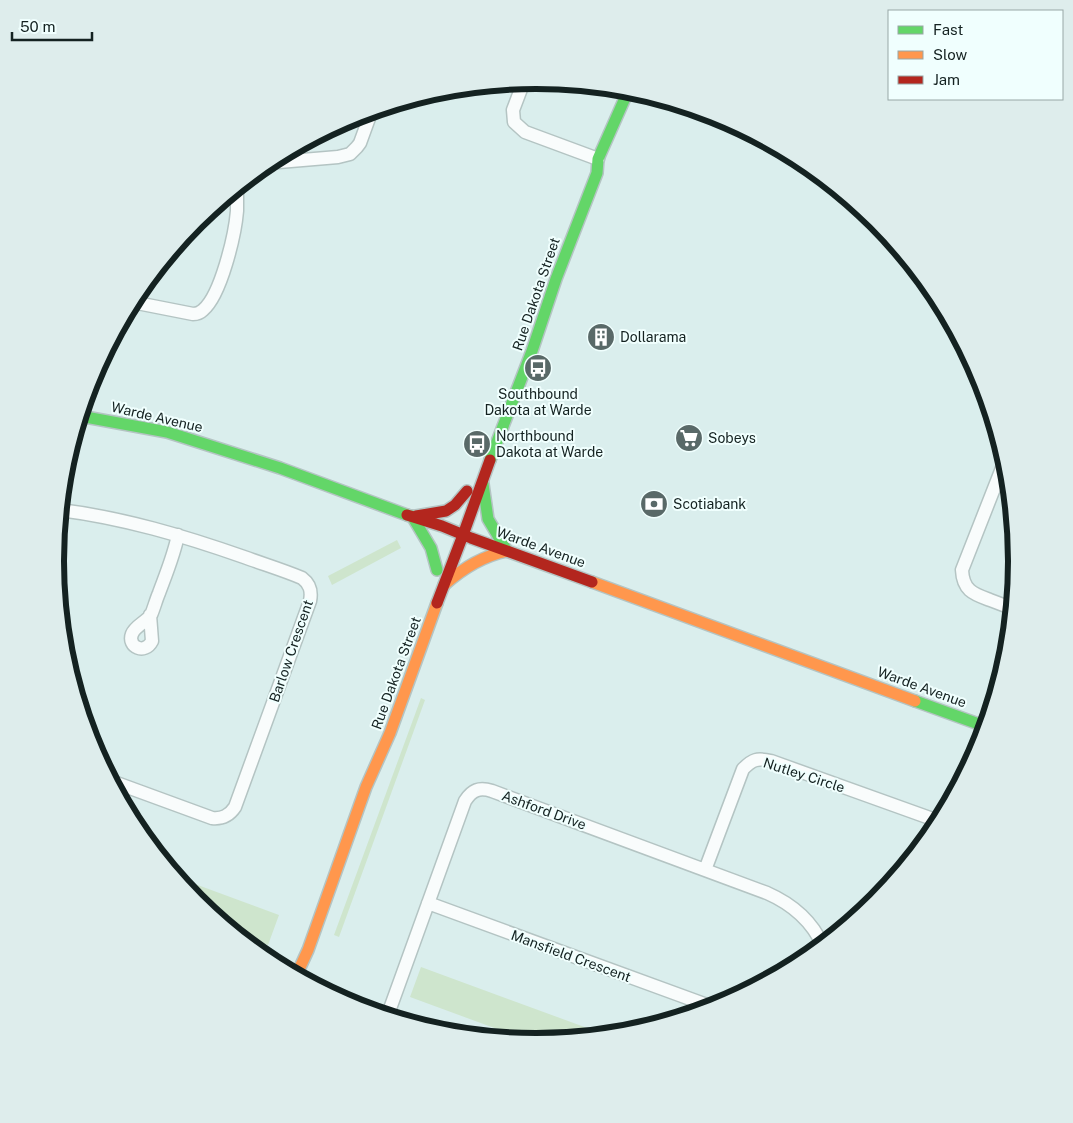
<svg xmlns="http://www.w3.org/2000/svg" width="1073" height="1123" viewBox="0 0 1073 1123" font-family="'Public Sans',sans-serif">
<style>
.green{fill:#cee5cd}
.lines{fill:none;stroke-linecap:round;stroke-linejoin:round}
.street-casing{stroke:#b4c4c3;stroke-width:15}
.fast-casing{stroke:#b4c4c3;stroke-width:14}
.slow-casing{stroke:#b4c4c3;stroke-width:14}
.jam-casing{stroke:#b4c4c3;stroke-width:14}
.street{stroke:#f9fcfc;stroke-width:12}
.fast{stroke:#63d668;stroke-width:11}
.slow{stroke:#ff974d;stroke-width:11}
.jam{stroke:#b3261e;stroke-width:11}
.labels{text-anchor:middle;stroke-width:4;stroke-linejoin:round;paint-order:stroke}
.street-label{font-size:14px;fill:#142221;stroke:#f0fffe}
.poi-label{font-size:14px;fill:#142221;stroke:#f0fffe;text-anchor:start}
.rim{fill:none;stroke:#142221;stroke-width:6}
</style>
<rect width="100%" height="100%" fill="#daeeed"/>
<!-- green -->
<path class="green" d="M397,540l4,8 -69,37 -4,-9z
M421,698l4,2 -86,237 -5,-2z
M176,877l103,38 -11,30 -35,-13 -37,-30z
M421,967l19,7 169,62 -74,7 -125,-46z"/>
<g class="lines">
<!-- street casing -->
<g class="street-casing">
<path id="street" d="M524,81l-11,29 1,12 11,10 73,27
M267,163l71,-6 12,-3 7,-7 3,-4 12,-33
M903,255l4,2
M132,302l61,12c4,0 7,-1 10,-4 18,-15 32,-75 34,-99 0,-8 0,-16 0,-23
M1006,458l-44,112c1,21 12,24 28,30 8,3 16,6 23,9
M60,510c64,8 124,26 184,47 19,7 39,13 58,21 8,6 10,13 8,23l-75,206c-6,9 -13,12 -23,11l-101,-37
M150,615l2,26c-7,14 -25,6 -20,-7 3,-8 14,-12 19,-19 3,-7 5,-15 8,-22 7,-19 15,-38 19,-58
M705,870l38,-101c10,-10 14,-11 28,-8l170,61
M428,903l287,105
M387,1017l78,-216c7,-11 14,-14 27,-10l275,102c25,11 45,28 56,53"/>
</g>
<!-- fast casing -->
<g class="fast-casing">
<path id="fast" d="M80,416l87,16 113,36 127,47
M490,460l42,-109 24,-72 41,-106 1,-14 31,-70
M483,484l5,35 19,32
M412,516l19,32 6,22
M915,701l72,26"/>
</g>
<!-- slow casing -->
<g class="slow-casing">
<path id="slow" d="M592,582l323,119
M444,585c19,-17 38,-29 63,-34
M296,976l12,-26 58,-163 24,-54 47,-130"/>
</g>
<!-- jam casing -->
<g class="jam-casing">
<path id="jam" d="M407,515l35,11 29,12 121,44
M416,516l30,-5 9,-6 12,-14
M437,603l26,-68 27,-75"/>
</g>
<!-- street -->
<use href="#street" class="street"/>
<!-- fast -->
<use href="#fast" class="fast"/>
<!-- slow -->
<use href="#slow" class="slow"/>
<!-- jam -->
<use href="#jam" class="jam"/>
</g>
<!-- icons -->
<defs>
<g id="building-disc" transform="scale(1.4375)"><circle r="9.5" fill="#596968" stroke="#f0fffe"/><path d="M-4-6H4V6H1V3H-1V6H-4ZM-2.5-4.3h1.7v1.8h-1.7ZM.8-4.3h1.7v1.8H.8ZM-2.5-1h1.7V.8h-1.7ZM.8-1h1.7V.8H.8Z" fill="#fff"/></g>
<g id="bus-disc" transform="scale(1.4375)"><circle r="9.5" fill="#596968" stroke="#f0fffe"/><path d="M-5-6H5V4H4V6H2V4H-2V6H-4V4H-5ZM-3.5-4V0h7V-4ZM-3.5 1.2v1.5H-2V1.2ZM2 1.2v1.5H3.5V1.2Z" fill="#fff"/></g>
<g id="supermarket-disc" transform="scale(1.4375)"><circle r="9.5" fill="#596968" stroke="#f0fffe"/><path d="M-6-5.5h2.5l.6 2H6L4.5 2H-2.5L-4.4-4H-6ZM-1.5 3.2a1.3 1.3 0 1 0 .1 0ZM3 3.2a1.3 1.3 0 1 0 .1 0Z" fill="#fff"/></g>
<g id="bank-disc" transform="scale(1.4375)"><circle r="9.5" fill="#596968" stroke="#f0fffe"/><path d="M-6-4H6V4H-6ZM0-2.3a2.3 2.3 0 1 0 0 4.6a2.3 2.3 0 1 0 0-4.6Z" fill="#fff"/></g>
</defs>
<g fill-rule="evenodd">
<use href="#building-disc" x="601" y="337"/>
<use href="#bus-disc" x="538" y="368"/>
<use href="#supermarket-disc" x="689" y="438"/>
<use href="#bus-disc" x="477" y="444"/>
<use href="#bank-disc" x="654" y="504"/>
</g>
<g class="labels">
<!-- street labels -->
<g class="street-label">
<text transform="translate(536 294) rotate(-71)" y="5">Rue Dakota Street</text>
<text transform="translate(157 417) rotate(13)" y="5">Warde Avenue</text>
<text transform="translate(541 547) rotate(20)" y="5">Warde Avenue</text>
<text transform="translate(291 651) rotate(-71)" y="5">Barlow Crescent</text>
<text transform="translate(396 673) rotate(-70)" y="5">Rue Dakota Street</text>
<text transform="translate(922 687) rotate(20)" y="5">Warde Avenue</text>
<text transform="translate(804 775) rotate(18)" y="5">Nutley Circle</text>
<text transform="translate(544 810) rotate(20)" y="5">Ashford Drive</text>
<text transform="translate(571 956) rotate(20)" y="5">Mansfield Crescent</text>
</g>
<!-- poi labels -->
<g class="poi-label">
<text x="620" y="342">Dollarama</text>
<text x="538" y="399" text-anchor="middle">Southbound<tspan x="538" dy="16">Dakota at Warde</tspan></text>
<text x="496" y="441">Northbound<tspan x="496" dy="16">Dakota at Warde</tspan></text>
<text x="708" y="443">Sobeys</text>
<text x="673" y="509">Scotiabank</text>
</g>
</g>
<!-- crop -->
<path d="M0 0H1073V1123H0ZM64 561a472 472 0 1 1 944 0a472 472 0 1 1-944 0Z" fill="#deedec" fill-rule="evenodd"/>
<path class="rim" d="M64 561a472 472 0 1 1 944 0a472 472 0 1 1-944 0Z"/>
<!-- legend -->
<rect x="888" y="10" width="175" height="90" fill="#f0fffe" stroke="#98a7a6"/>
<rect x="898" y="26" width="25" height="8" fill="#63d668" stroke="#98a7a6"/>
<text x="933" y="35" font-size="15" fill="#142221">Fast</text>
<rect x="898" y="51" width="25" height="8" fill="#ff974d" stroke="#98a7a6"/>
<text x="933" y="60" font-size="15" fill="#142221">Slow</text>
<rect x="898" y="76" width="25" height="8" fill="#b3261e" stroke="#98a7a6"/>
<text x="933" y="85" font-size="15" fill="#142221">Jam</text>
<!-- scale -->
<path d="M12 32v8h80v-8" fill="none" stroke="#142221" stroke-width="2.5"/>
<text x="20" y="32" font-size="15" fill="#142221" stroke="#f0fffe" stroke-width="4" paint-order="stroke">50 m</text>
</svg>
